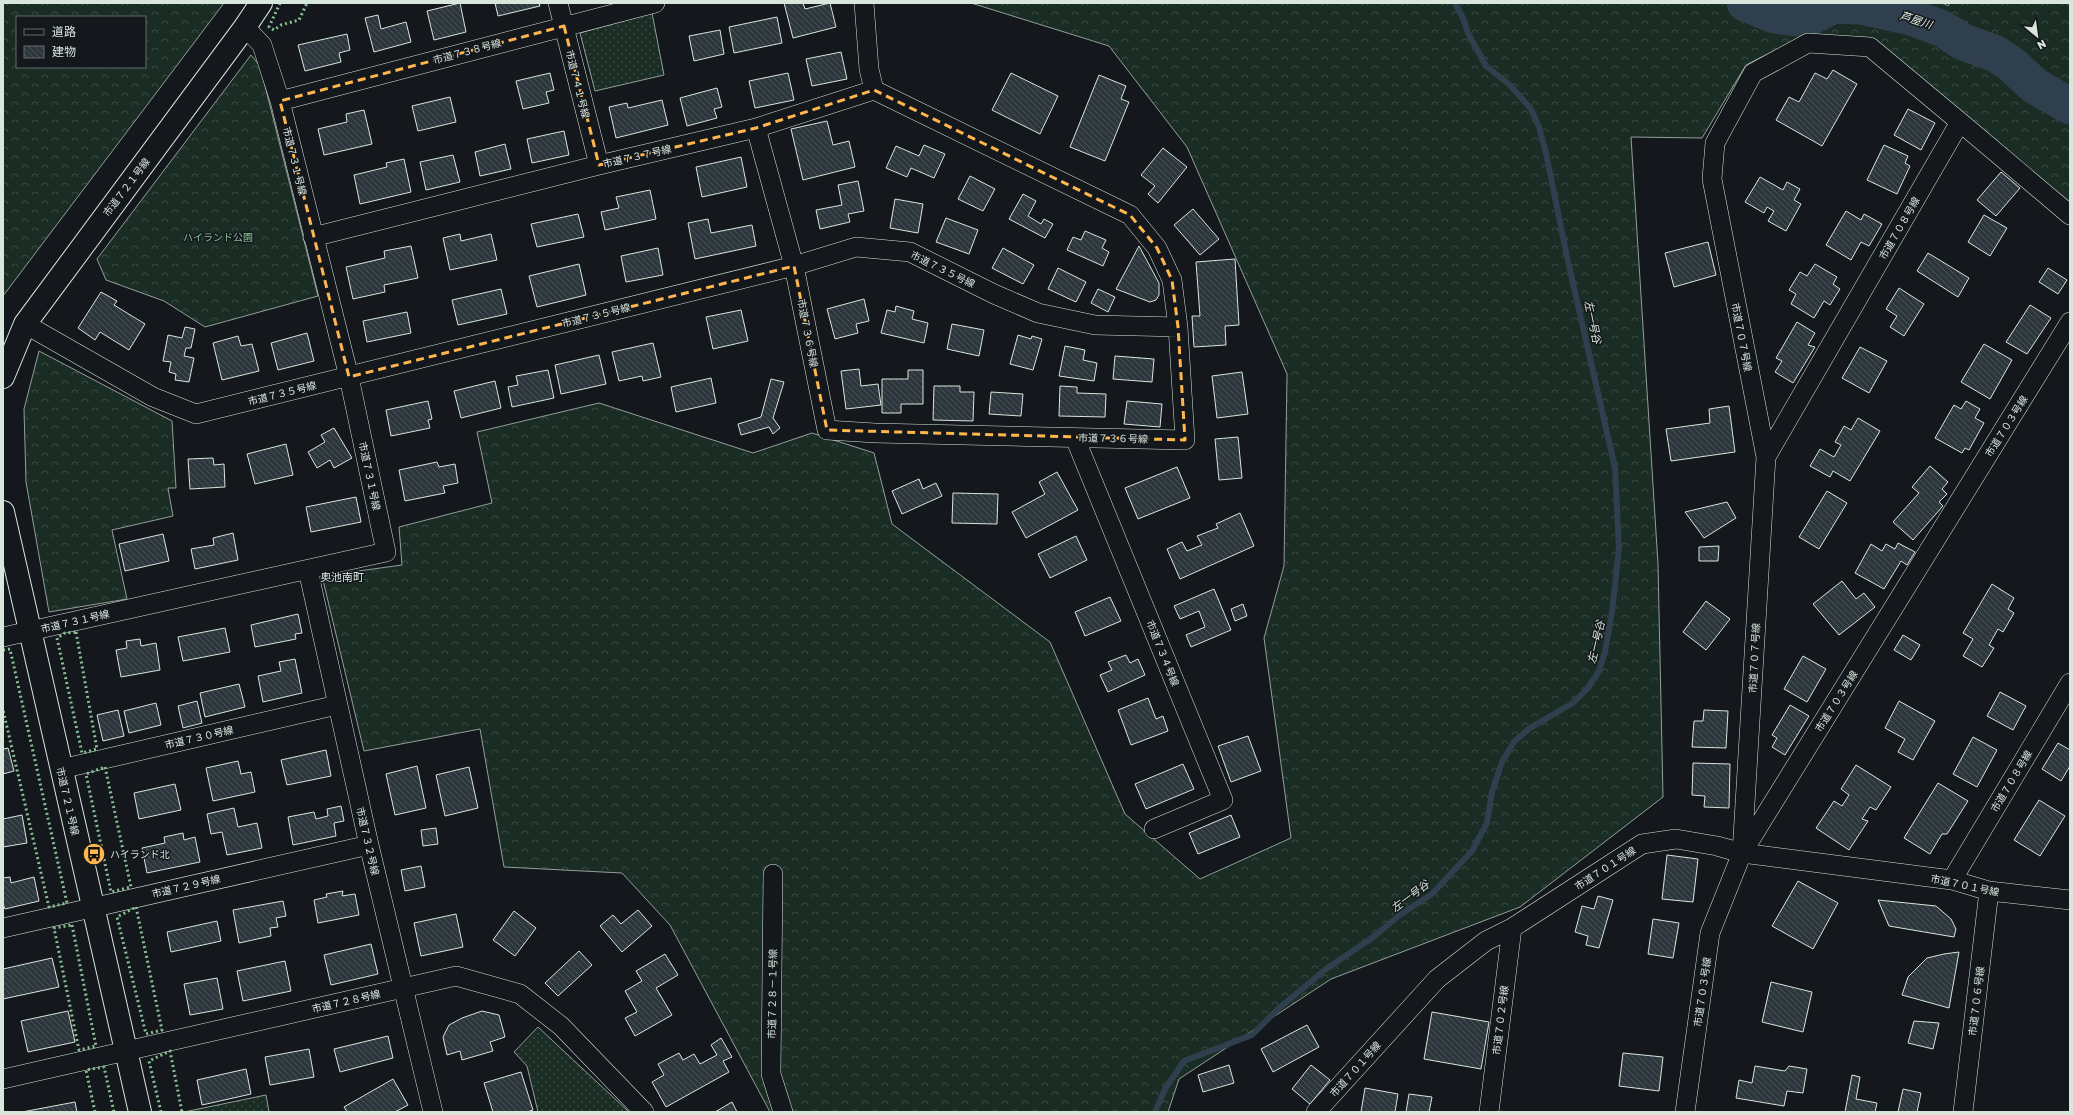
<svg xmlns="http://www.w3.org/2000/svg" width="2073" height="1115" viewBox="0 0 2073 1115" font-family="Rubik,'Noto Sans JP',sans-serif">
<style>
.grass{fill:url(#grass-dots);stroke:#939e99}
.forest{fill:url(#forest-crowns);stroke:#939e99;fill-rule:evenodd}
.lines{fill:none;stroke-linecap:round;stroke-linejoin:round}
.stream{stroke:#2f3f4d;stroke-width:6}
.river{stroke:#2f3f4d;stroke-width:37}
.building{fill:url(#building-back-hatch);stroke:#d8e6dc}
.street-casing{stroke:#d8e6dc;stroke-width:20}
.secondary-casing{stroke:#d8e6dc;stroke-width:24}
.street{stroke:#14181c;stroke-width:19}
.secondary{stroke:#14181c;stroke-width:22}
.hedge{stroke:#8ac095;stroke-width:3;stroke-dasharray:2 3;stroke-linecap:butt}
.marked{fill:none;stroke:#ffb74d;stroke-width:3;stroke-dasharray:8 5;stroke-linejoin:round}
.labels{text-anchor:middle;stroke-width:3;stroke-linejoin:round;paint-order:stroke}
.street-label{font-size:10px;fill:#d8e6dc;stroke:#14181c}
.park-label{font-size:10px;fill:#8ac095;stroke:#14181c}
.poi-label{font-size:10px;fill:#d8e6dc;stroke:#14181c;text-anchor:start}
.water-label{font-size:11px;font-style:italic;fill:#d8e6dc;stroke:#14181c}
.neighbourhood-label{font-size:11px;fill:#d8e6dc;stroke:#14181c}
</style>
<defs>
<pattern id="grass-dots" width="8" height="8" patternUnits="userSpaceOnUse"><rect width="8" height="8" fill="#1a2d24"/><path d="M2 2h.1M6 6h.1" fill="none" stroke="#3b4b43" stroke-width="1.8" stroke-linecap="round"/></pattern>
<pattern id="forest-crowns" width="20" height="18" patternUnits="userSpaceOnUse"><rect width="20" height="18" fill="#1a2d24"/><path d="M2 6a3 3 0 1 1 6 0M12 15a3 3 0 1 1 6 0" fill="none" stroke="#3b4b43"/></pattern>
<pattern id="building-back-hatch" width="6" height="6" patternUnits="userSpaceOnUse"><rect width="6" height="6" fill="#2c363c"/><path d="M-1 5l2 2M0 0l6 6M5-1l2 2" fill="none" stroke="#4a5358"/></pattern>
</defs>
<rect width="100%" height="100%" fill="#14181c"/>
<!-- grass -->
<path class="grass" d="M652,13l12,62 -69,16 -15,-58z
M538,1027l91,85h-91l-11,-46 -13,-14z
M266,1095l3,17h-85z"/>
<!-- forest -->
<path class="forest" d="M3,3h221l-221,293zM17,17h128v50h-128z
M971,3h972l5,3 2,-3h120v199l-200,-164 -67,-2 -57,29 -44,73 -71,-1 27,427 5,233 -143,110 -189,72 -152,100 -11,33h-398l-100,-187 -48,-52 -118,-6 -24,-138 -116,22 -42,-175 80,-11 -3,-38 93,-24 -15,-71 122,-29 154,50 59,-20 62,20 18,71 158,118 75,172 75,65 91,-41 -27,-200 20,-72 3,-192 -100,-227 -78,-101z
M251,55l9,11 58,230 -113,31 -41,-26 -58,-21 -9,-21z
M39,351l133,70 4,67h-8l5,28 -61,14 15,69 -78,13 -23,-130 -2,-73z"/>
<g class="lines">
<!-- stream -->
<path class="stream" d="M1155,1112l10,-23 19,-28 68,-26 26,-26 48,-40 46,-31 29,-24 31,-20 40,-43 15,-28 5,-31 10,-30 12,-20 16,-14 43,-25 15,-15 11,-17 6,-19 7,-40 7,-64 -4,-80 -48,-211 -21,-104 -7,-26 -8,-18 -21,-24 -24,-19 -18,-33 -5,-15 -8,-15"/>
<!-- river -->
<path class="river" d="M1745,3l29,12 22,3 16,-2 22,-11 26,1 51,11 32,12 20,13 31,11 17,11 24,22 35,20"/>
</g>
<!-- building -->
<path class="building" d="M460,3l6,29 -32,8 -7,-29z
M495,3h44l1,3 -42,10z
M784,3h19l2,6 25,-6 6,24 -43,11z
M378,15l3,14 25,-7 5,20 -37,10 -9,-34z
M777,17l5,26 -48,10 -5,-26z
M720,30l4,24 -30,7 -5,-25z
M347,34l3,16 -11,3 2,9 -36,9 -7,-26z
M841,52l6,27 -35,7 -6,-27z
M1833,70l24,14 -35,62 -46,-26 13,-23 10,5 16,-29 12,6z
M550,73l4,17 -8,2 3,11 -26,6 -7,-28z
M788,73l6,27 -39,8 -6,-27z
M1011,73l47,23 -18,38 -48,-24z
M1099,75l27,11 -5,13 8,3 -24,59 -35,-14z
M717,88l5,19 -8,2 3,9 -30,8 -7,-28z
M450,97l6,25 -38,9 -6,-25z
M662,100l6,25 -52,13 -7,-31 18,-4 1,5z
M1908,109l27,14 -14,27 -27,-15z
M364,110l8,34 -48,11 -6,-26 29,-7 -1,-8z
M827,121l6,24 16,-4 6,26 -52,13 -12,-51z
M564,131l5,24 -37,8 -5,-24z
M505,144l6,25 -31,7 -5,-24z
M924,145l21,9 -11,24 -23,-10 -4,9 -21,-9 10,-22 23,10z
M1884,145l24,11 -3,7 5,3 -13,28 -30,-14z
M1163,148l24,19 -29,36 -10,-9 7,-8 -14,-11z
M453,155l7,27 -34,8 -6,-28z
M741,157l6,30 -45,10 -6,-30z
M404,159l7,33 -51,12 -6,-29 33,-8 -1,-4z
M2001,172l19,16 -24,28 -19,-16z
M970,176l25,13 -12,22 -25,-12z
M1760,177l23,13 4,-8 13,7 -6,11 7,4 -15,27 -18,-10 6,-10 -7,-4 -3,6 -19,-11z
M858,181l6,30 -16,3 2,8 -30,7 -4,-19 26,-5 -4,-20z
M650,190l6,29 -51,11 -4,-18 18,-4 -3,-11z
M1023,194l13,7 -8,15 13,8 3,-5 9,5 -8,14 -36,-19z
M895,199l28,5 -5,29 -28,-5z
M1193,209l26,30 -19,16 -26,-30z
M1846,211l15,9 3,-6 18,10 -13,22 -8,-4 -10,18 -25,-15z
M578,214l6,23 -47,10 -6,-23z
M1984,215l23,13 -17,28 -22,-14z
M946,218l32,12 -9,24 -33,-12z
M708,219l3,14 41,-8 4,21 -61,13 -7,-36z
M1085,231l21,9 -4,8 7,4 -6,14 -36,-16 6,-13 8,3z
M460,234l1,7 30,-7 6,26 -47,10 -7,-32z
M1708,242l8,33 -42,12 -9,-34z
M411,246l7,32 -34,7 1,7 -32,7 -7,-32 39,-9 -1,-7z
M1139,246l20,37v12l-3,5 -6,2 -34,-13z
M658,248l5,27 -37,7 -5,-26z
M1003,248l31,17 -11,19 -31,-16z
M1928,253l41,25 -11,19 -41,-26z
M1235,259l4,66 -14,1 1,19 -32,2 -2,-31h8l-4,-54z
M579,264l7,31 -49,12 -8,-31z
M1815,264l22,13 -4,7 7,5 -10,16 -6,-4 -10,17 -23,-14 5,-10 -7,-4 11,-18 7,4z
M1058,268l28,14 -10,20 -28,-13z
M2048,268l19,12 -9,14 -19,-12z
M1899,288l25,16 -20,32 -14,-9 7,-11 -11,-7z
M501,289l6,25 -49,11 -6,-25z
M1098,289l17,8 -7,15 -17,-9z
M101,292l16,9 -3,4 31,19 -16,26 -29,-18 -5,8 -17,-12z
M864,299l5,22 -13,3 2,9 -23,6 -8,-30z
M2030,305l21,13 -24,36 -21,-12z
M896,306l18,5 -2,8 16,4 -4,20 -43,-10 6,-23 8,2z
M741,310l7,31 -35,8 -7,-32z
M407,312l4,21 -44,9 -4,-21z
M1797,322l18,11 -7,12 7,2 -22,36 -18,-11 7,-11 -6,-3z
M952,324l32,6 -5,26 -32,-7z
M185,327l10,2 -4,19h-5l-2,8 10,2 -5,24 -14,-2 1,-6 -7,-2 2,-10 -8,-1 5,-26 14,3z
M307,333l7,28 -36,9 -7,-27z
M1018,335l13,4 1,-3 10,3 -9,31 -23,-6z
M238,336l3,10 11,-2 7,27 -37,9 -9,-37z
M653,343l8,34 -18,4 -1,-5 -23,5 -7,-29z
M1984,344l28,16 -22,39 -29,-17z
M1065,346l20,4 -2,10 14,3 -3,18 -35,-5z
M1860,347l27,14 -18,32 -27,-15z
M599,355l7,29 -45,10 -6,-29z
M1115,356l39,3 -2,23 -39,-3z
M859,369l2,17 17,-2 3,21 -35,4 -5,-38z
M548,370l6,28 -42,9 -4,-20 10,-2 -2,-9z
M908,370h15v34h-22v9h-19v-34h26z
M1242,372l6,42 -31,4 -5,-42z
M711,378l5,25 -40,9 -5,-25z
M771,379l13,3 -11,36 7,10 -7,6 -4,-7 -28,8 -3,-11 23,-7z
M495,381l6,27 -40,10 -7,-27z
M934,386h26v6h14l-1,29 -40,-1z
M1060,386l17,1v6l29,1 -1,23 -46,-1z
M991,392l32,2 -2,22 -32,-2z
M428,401l4,18 -4,1 2,8 -39,8 -5,-26z
M1127,401l35,3 -2,23 -36,-3z
M1966,401l14,8 -5,9 9,5 -15,27 -4,-2 -3,5 -27,-15 19,-33 7,4z
M1729,406l6,46 -64,9 -5,-32 44,-6 -1,-14z
M1858,418l22,13 -30,50 -17,-10 -3,6 -20,-11 10,-17 14,8 7,-12 -6,-3 9,-16 7,4z
M334,428l18,30 -18,10 -4,-8 -13,8 -9,-16 17,-10 -4,-7z
M1238,437l4,41 -23,2 -4,-41z
M286,444l7,31 -38,9 -8,-30z
M213,458l1,7 10,-1 1,23 -35,2 -2,-30z
M437,462l2,5 16,-3 3,19 -15,3 2,7 -40,8 -6,-31z
M1930,466l18,16 -6,7 5,5 -8,8 4,4 -30,34 -20,-18 26,-29 -7,-6z
M1177,467l13,31 -52,21 -13,-31z
M1057,472l21,38 -52,28 -14,-26 33,-18 -6,-12z
M919,479l4,10 13,-6 6,13 -40,18 -10,-23z
M1827,491l20,12 -28,46 -20,-12z
M953,493l45,1 -1,30 -45,-1z
M356,497l5,25 -50,10 -5,-25z
M1727,502l9,16 -32,20 -19,-26z
M1240,513l14,33 -74,33 -13,-30 15,-7 5,9 15,-6 -5,-9 21,-8 -2,-4z
M233,533l5,27 -43,9 -4,-20 23,-4 -1,-7z
M163,534l6,27 -44,10 -6,-27z
M1076,536l11,24 -37,18 -12,-24z
M1898,543l17,9 -8,13 -6,-4 -17,28 -29,-16 16,-29 11,7 4,-7 9,5z
M1719,546l-1,15h-19v-14z
M1842,581l14,18 8,-6 11,14 -36,28 -26,-31z
M1992,584l22,14 -6,11 6,4 -11,19 -5,-3 -9,16 5,3 -12,19 -19,-11 10,-17 -10,-6z
M1214,589l17,41 -40,17 -5,-12 19,-8 -6,-16 -19,8 -6,-13z
M1110,597l11,24 -36,15 -10,-24z
M1706,601l24,18 -24,31 -23,-18z
M1243,604l4,12 -12,5 -4,-12z
M298,614l4,19 -7,1 1,5 -41,8 -4,-22z
M225,628l5,24 -47,9 -5,-24z
M1903,635l17,10 -9,15 -17,-10z
M140,639l1,7 15,-3 4,27 -39,7 -5,-27 11,-2 -1,-7z
M1126,655l4,8 8,-4 7,16 -37,17 -8,-17 12,-5 -4,-8z
M1803,656l23,13 -19,33 -23,-13z
M295,659l7,34 -39,9 -5,-26 23,-5 -2,-9z
M239,684l6,23 -40,10 -5,-24z
M2000,692l26,14 -13,24 -26,-14z
M1148,698l8,21 7,-3 5,15 -37,14 -13,-35z
M197,701l5,22 -19,5 -5,-22z
M1899,701l36,20 -22,39 -15,-8 7,-13 -20,-11z
M156,703l5,22 -32,8 -5,-22z
M1790,705l19,11 -24,39 -13,-8 5,-9 -5,-3z
M118,710l6,26 -21,5 -6,-26z
M1704,710l24,1 -2,37 -34,-1 2,-26h9z
M1248,736l13,35 -30,11 -13,-36z
M1973,737l24,13 -20,37 -24,-13z
M2058,743l12,7v16l-9,15 -19,-12z
M8,748l6,23 -11,3v-25z
M326,750l5,26 -44,9 -6,-25z
M238,761l3,13 10,-2 4,20 -42,9 -7,-33z
M1693,763l37,1 -1,44 -25,-1 1,-11 -13,-1z
M1183,764l11,25 -48,20 -11,-25z
M1856,765l35,22 -15,23 -6,-3 -8,12 6,2 -19,29 -33,-22 18,-27 8,5 7,-11 -8,-6z
M417,766l9,42 -31,7 -9,-41z
M469,767l9,41 -33,8 -9,-41z
M1938,783l30,18 -21,33h-5l-12,20 -26,-16z
M175,784l6,26 -42,9 -5,-26z
M2039,800l26,16 -25,40 -26,-16z
M341,806l3,15 -10,2 2,13 -43,9 -5,-28 26,-5 2,7 12,-3 -1,-7z
M234,808l4,19 19,-4 5,25 -35,7 -5,-23 -11,2 -4,-20z
M22,815l5,28 -24,4v-28z
M1231,815l9,22 -42,17 -9,-21z
M436,828l2,16 -15,2 -2,-16z
M183,833l1,7 11,-3 5,25 -53,11 -5,-25 23,-5 -1,-6z
M1667,855l31,4 -5,43 -31,-3z
M421,866l4,21 -20,4 -4,-21z
M10,877l1,6 23,-6 5,24 -34,8 -2,-5v-26z
M1798,881l40,22 -25,46 -41,-23z
M343,891l-1,5 13,-2 4,21 -41,8 -4,-23 13,-3 -1,-3z
M1598,896l15,4 -14,48 -13,-3 2,-9 -13,-4 7,-26 12,3z
M1878,900l58,6 15,13 5,10 -2,8 -65,-11z
M283,901l3,15 -10,2 2,9 -8,1 1,8 -32,7 -6,-33z
M638,910l14,16 -30,26 -22,-26 13,-11 8,9z
M514,911l22,17 -21,28 -22,-16z
M456,914l7,33 -42,9 -7,-33z
M1653,919l26,4 -6,35 -25,-4z
M217,921l4,20 -50,11 -4,-20z
M371,944l7,30 -47,11 -7,-30z
M579,951l13,14 -34,31 -13,-13z
M1959,952l-10,56 -47,-13 6,-18 19,-19 17,-4z
M665,954l13,21 -22,13 16,27 -37,21 -10,-18 12,-6 -12,-21 17,-10 -6,-10z
M52,958l7,29 -56,12v-30z
M285,961l6,30 -48,10 -6,-30z
M217,978l6,31 -33,6 -6,-31z
M1771,982l41,10 -9,40 -41,-10z
M68,1011l7,31 -47,10 -7,-31z
M482,1011l17,4 6,22 -15,5 3,9 -31,9 -2,-9 -13,4 -4,-18 6,-12 13,-7z
M1432,1012l57,10 -8,47 -57,-10z
M1914,1021l25,2 -6,26 -25,-6z
M1307,1025l12,22 -46,25 -12,-23z
M388,1036l5,22 -53,14 -6,-23z
M721,1038l11,19 -9,4 6,11 -63,35 -14,-25 12,-7 -6,-11 21,-11 4,7 11,-6 6,10 17,-9 -6,-10z
M309,1049l5,28 -44,8 -5,-28z
M1623,1053l40,4 -4,34 -40,-5z
M1229,1065l5,18 -31,9 -5,-17z
M1311,1065l19,15 -20,24 -18,-15z
M1755,1066l30,5 4,-5 18,3 -4,24 -16,-2 -3,15 -48,-8 3,-18 13,3z
M246,1069l5,25 -49,11 -5,-25z
M521,1072l12,38 -6,2h-34l-9,-29z
M1852,1075l8,2 -4,22 21,4 -2,9h-30z
M393,1079l15,26 -13,7h-48l-3,-5z
M1365,1088l33,6 -3,18h-34z
M1903,1089l18,4 -4,19h-19z
M1409,1094l23,3 -3,15h-23z
M75,1102l2,10h-55z
M732,1102l5,10h-22z"/>
<g class="lines">
<!-- street casing -->
<g class="street-casing">
<path id="street" d="M558,3l41,162
M280,101l375,-98
M756,128l38,138 33,164 48,3 310,7 -7,-113 -6,-47 -15,-32 -27,-33 -256,-125
M313,237l286,-72 157,-37 118,-38 -5,-21 -5,-66
M25,324l128,73 43,17 598,-148 62,-19 54,5 84,42 44,19 57,12 83,2
M1075,438l148,362 -69,29
M1766,457l194,-335 110,93
M308,570l61,275 64,267
M3,637l383,-85 -37,-175 -69,-276 -18,-56 -17,-18
M61,769l276,-64
M1742,853l24,-396 -54,-278 3,-36 38,-70 55,-30 62,4 90,75
M773,874l-2,200 12,38
M1952,880l118,-197
M3,928l366,-83
M3,1079l453,-103 64,18 41,32 83,86
M1316,1112l121,-133 49,-38 26,-13 130,-84 34,-5 41,7 25,7 210,27 37,11 81,9
M1489,1112l23,-184
M1685,1112l25,-179 32,-80 328,-531
M1963,1112l26,-221"/>
</g>
<!-- secondary casing -->
<g class="secondary-casing">
<path id="secondary" d="M3,377l22,-53 220,-297 16,-24
M3,512l137,600"/>
</g>
<!-- street -->
<use href="#street" class="street"/>
<!-- secondary -->
<use href="#secondary" class="secondary"/>
<!-- hedge -->
<path class="hedge" d="M280,3l-11,24 5,3 7,-5 18,-5 8,-17
M76,632l21,117 -15,4 -25,-115 8,-5z
M3,650l7,-1 57,254 -18,4 -46,-197
M105,767l26,120 -20,5 -25,-118z
M136,907l26,123 -16,4 -29,-117z
M72,925l24,121 -17,4 -25,-122z
M95,1112l-9,-42 18,-3 10,45
M161,1112l-12,-51 21,-10 12,61"/>
</g>
<!-- marked area -->
<path class="marked" d="M564,26l35,139 157,-37 118,-38 256,125 27,33 15,32 6,47 7,113 -358,-10 -33,-164 -445,111 -69,-276z"/>
<!-- icons -->
<defs>
<g id="bus-disc" transform="scale(1.15)"><circle r="9.5" fill="#ffb74d" stroke="#14181c"/><path d="M-5-6H5V4H4V6H2V4H-2V6H-4V4H-5ZM-3.5-4V0h7V-4ZM-3.5 1.2v1.5H-2V1.2ZM2 1.2v1.5H3.5V1.2Z" fill="#111"/></g>
</defs>
<g fill-rule="evenodd">
<use href="#bus-disc" x="94" y="854"/>
</g>
<g class="labels">
<!-- street labels -->
<g class="street-label">
<text transform="translate(467 51) rotate(-15)" y="4">市道７３８号線</text>
<text transform="translate(578 84) rotate(76)" y="4">市道７４１号線</text>
<text transform="translate(637 156) rotate(-13)" y="4">市道７３７号線</text>
<text transform="translate(295 161) rotate(76)" y="4">市道７３１号線</text>
<text transform="translate(126 187) rotate(-53)" y="4">市道７２１号線</text>
<text transform="translate(1899 228) rotate(-60)" y="4">市道７０８号線</text>
<text transform="translate(943 269) rotate(26)" y="4">市道７３５号線</text>
<text transform="translate(596 315) rotate(-14)" y="4">市道７３５号線</text>
<text transform="translate(808 333) rotate(79)" y="4">市道７３６号線</text>
<text transform="translate(1742 337) rotate(79)" y="4">市道７０７号線</text>
<text transform="translate(282 393) rotate(-14)" y="4">市道７３５号線</text>
<text transform="translate(2006 426) rotate(-58)" y="4">市道７０３号線</text>
<text transform="translate(1113 438) rotate(1)" y="4">市道７３６号線</text>
<text transform="translate(370 476) rotate(78)" y="4">市道７３１号線</text>
<text transform="translate(75 621) rotate(-13)" y="4">市道７３１号線</text>
<text transform="translate(1163 653) rotate(68)" y="4">市道７３４号線</text>
<text transform="translate(1754 658) rotate(-87)" y="4">市道７０７号線</text>
<text transform="translate(1836 701) rotate(-58)" y="4">市道７０３号線</text>
<text transform="translate(199 737) rotate(-13)" y="4">市道７３０号線</text>
<text transform="translate(2011 781) rotate(-59)" y="4">市道７０８号線</text>
<text transform="translate(68 801) rotate(77)" y="4">市道７２１号線</text>
<text transform="translate(368 841) rotate(77)" y="4">市道７３２号線</text>
<text transform="translate(1605 868) rotate(-33)" y="4">市道７０１号線</text>
<text transform="translate(1965 885) rotate(12)" y="4">市道７０１号線</text>
<text transform="translate(186 886) rotate(-13)" y="4">市道７２９号線</text>
<text transform="translate(1702 992) rotate(-82)" y="4">市道７０３号線</text>
<text transform="translate(772 994) rotate(-89)" y="4">市道７２８－１号線</text>
<text transform="translate(346 1001) rotate(-13)" y="4">市道７２８号線</text>
<text transform="translate(1976 1001) rotate(-83)" y="4">市道７０６号線</text>
<text transform="translate(1500 1020) rotate(-83)" y="4">市道７０２号線</text>
<text transform="translate(1355 1069) rotate(-48)" y="4">市道７０１号線</text>
</g>
<!-- park labels -->
<g class="park-label">
<text x="218" y="241">ハイランド公園</text>
</g>
<!-- poi labels -->
<g class="poi-label">
<text x="110" y="858">ハイランド北</text>
</g>
<!-- water labels -->
<g class="water-label">
<text transform="translate(1916 20) rotate(18)" y="4">芦屋川</text>
<text transform="translate(1593 322) rotate(78)" y="4">左一号谷</text>
<text transform="translate(1596 642) rotate(-77)" y="4">左一号谷</text>
<text transform="translate(1410 896) rotate(-37)" y="4">左一号谷</text>
</g>
<!-- neighbourhood labels -->
<g class="neighbourhood-label">
<text x="342" y="581">奥池南町</text>
</g>
</g>
<!-- border -->
<rect width="2073" height="1115" fill="none" stroke="#d8e6dc" stroke-width="8"/>
<!-- legend -->
<rect x="16" y="16" width="130" height="52" fill="#14181c" stroke="#626a69"/>
<rect x="24" y="29" width="20" height="6" fill="#14181c" stroke="#626a69"/>
<text x="52" y="36" font-size="12" fill="#d8e6dc">道路</text>
<rect x="24" y="46" width="20" height="12" fill="url(#building-back-hatch)" stroke="#626a69"/>
<text x="52" y="56" font-size="12" fill="#d8e6dc">建物</text>
<!-- north arrow -->
<g transform="translate(2037 36) rotate(151)" stroke="#14181c" stroke-width="3" paint-order="stroke">
<path d="M0-3L7 15L0 10L-7 15Z" fill="#d8e6dc"/>
<text y="-6" font-size="11" font-weight="bold" text-anchor="middle" fill="#d8e6dc">N</text>
</g>
</svg>
